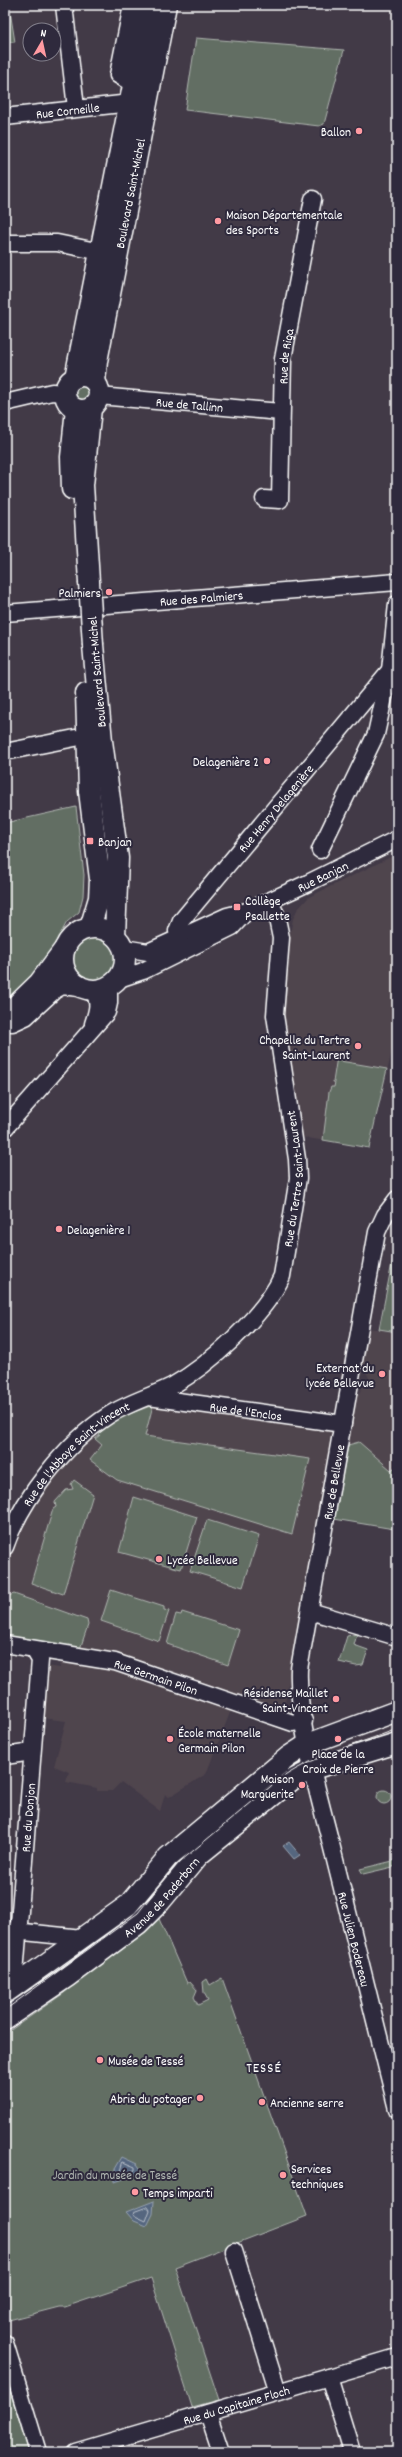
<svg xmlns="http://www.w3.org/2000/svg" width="402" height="2457" viewBox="0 0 402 2457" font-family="Dekko,sans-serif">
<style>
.built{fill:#50454e}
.green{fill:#626e63;stroke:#b0b6b1}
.water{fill:#54667f;stroke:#98a3b2}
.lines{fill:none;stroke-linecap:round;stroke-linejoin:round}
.shore{stroke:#bbc2cc;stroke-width:1}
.minor-casing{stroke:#fff;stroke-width:19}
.major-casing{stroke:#fff;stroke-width:23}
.minor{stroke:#2f2a3d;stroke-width:16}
.major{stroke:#2f2a3d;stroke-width:20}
.tram{stroke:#fff;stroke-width:1}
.major-bridge-casing{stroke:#fff;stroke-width:23;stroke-linecap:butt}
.major-bridge{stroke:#2f2a3d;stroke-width:20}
.poi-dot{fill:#ff9aa2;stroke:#2f2a3d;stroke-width:1.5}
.labels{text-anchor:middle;stroke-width:4;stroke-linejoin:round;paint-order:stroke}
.street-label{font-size:13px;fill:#fff;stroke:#2f2a3d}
.poi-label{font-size:13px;fill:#fff;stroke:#2f2a3d;text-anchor:start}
.park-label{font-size:13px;fill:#b0b6b1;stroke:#2f2a3d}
.neighbourhood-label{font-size:14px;letter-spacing:1px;fill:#fff;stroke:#2f2a3d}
</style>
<rect width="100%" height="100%" fill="#423a47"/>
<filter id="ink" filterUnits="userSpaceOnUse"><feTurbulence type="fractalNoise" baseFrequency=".025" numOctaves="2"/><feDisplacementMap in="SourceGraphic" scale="8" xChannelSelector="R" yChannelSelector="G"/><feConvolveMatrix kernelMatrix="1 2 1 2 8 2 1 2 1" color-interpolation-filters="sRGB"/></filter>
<g filter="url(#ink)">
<!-- built -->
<path class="built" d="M397,854v189l-3,-1 -25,106 -67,-11 -20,-122 4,-61 7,-35 4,-9 12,-13z
M368,1328l29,4 -1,203 -2,-6 -60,-10 23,-123 7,-11 6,-5 -8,-17z
M163,1404l172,24 -52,286 -166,-60 -47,-6 -65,-43v-39l9,-26 28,-47 48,-58 55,-28z
M61,1662l37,4 133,44 -25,64 -37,23 -4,-3 -5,17 -39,-29 -9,9h-15v-3l-31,-6 3,-10 -15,-6 12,-45 -24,-3 5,-52 13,2z"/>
<!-- green -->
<path class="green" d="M5,5h4l6,37h-10z
M196,38l148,12 -20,74 -5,2 -134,-16z
M72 393a10 10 0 1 1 20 0a10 10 0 1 1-20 0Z
M76,807l8,68 -1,21 -4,16 -12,10 -25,45 -37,34v-178z
M70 960a24 24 0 1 1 48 0a24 24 0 1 1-48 0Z
M337,1057h3v4l47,8 -18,79 -46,-8 6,-48 2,-5h3l1,-5h-2z
M397,1251v81l-18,-3 15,-76z
M153,1405l-8,31 165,23 -18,75 -175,-54 -27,-20 12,-15 -7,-6 5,-4 -3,-4 16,-11z
M359,1442l32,28 6,-4v69l-3,-6 -60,-10 14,-74z
M74,1480l19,14 -30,100 -32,-11 22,-74 3,-2 -1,-5 11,-12 7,-1 -2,-5z
M134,1497l63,20 -16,52 -62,-17z
M207,1520l52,16 -16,51 -53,-16z
M111,1590l53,17v3l5,1 -10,30 -58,-20z
M14,1594l73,26 1,5 -8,24 -75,-12v-40z
M182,1612l57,18 -11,35 -61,-21 9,-30 5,1z
M357,1634l-3,11 14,5 -5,15 -7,1 -17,-4 8,-26z
M377 1797a7 7 0 1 1 14 0a7 7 0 1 1-14 0Z
M397,1860v6l-34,8 -3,-5z
M156,1912l31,71 3,-1 7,8 -3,7 4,8 10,-5 -4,-7 -1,-11 4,-3 3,6 12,-7 85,238 -132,51 44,133 -27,7 -41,-129 -86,29h-6l-54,14v-287l59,-41z
M5,2375l24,77h-24z"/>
<!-- water -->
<path class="water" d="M289,1842l11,13 -6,4 -11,-13z
M122,2157l15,7 6,8 -28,10v-13z
M154,2201l-1,13 -6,12 -13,-5 -8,-9z"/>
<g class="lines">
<!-- shore -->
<path class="shore" d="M123,2162l12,5v3l-16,6z
M148,2207l2,3 -4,11 -13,-6 1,-3z"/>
<!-- minor casing -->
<g class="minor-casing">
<g id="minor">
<path d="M64,5l12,103"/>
<path d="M132,5l-14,70 15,9"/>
<path id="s1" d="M5,117l125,-14"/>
<path d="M5,243h52l44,9"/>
<path id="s2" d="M99,396l182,16"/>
<path d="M5,403l47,-11 13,1"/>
<path id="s3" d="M264,499l16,1 3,-141 30,-160"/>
<path id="s4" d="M5,613l392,-31"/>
<path d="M5,752l70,-14"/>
<path d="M320,850l56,-116 14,-64 7,-66"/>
<path id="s5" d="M124,948l24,4 79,-36 20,-5 61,-28 89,-44"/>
<path id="s6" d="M183,951l-6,-20 4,-10 209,-251"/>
<path d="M119,979l24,-8 89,-44 15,-16"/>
<path d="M92,990c9,11 5,22 1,34"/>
<path d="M5,1128l102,-116 2,-9v-16"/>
<path id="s7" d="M397,1199l-12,16 -8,17 -78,437c-2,53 19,123 32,175 22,89 44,177 66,265"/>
<path id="s8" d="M149,1397l194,27"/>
<path id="s9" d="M5,1547c16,-48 62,-105 104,-132 19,-12 43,-19 63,-29 37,-21 93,-71 110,-110l16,-98 -1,-19 -22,-144 6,-77 -5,-24 -7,-13"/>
<path d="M310,1611l87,26"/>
<path id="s10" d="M5,1644l110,18 178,61 11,-2"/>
<path d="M5,1756l27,-4"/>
<path d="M5,1930l77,8"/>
<path id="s11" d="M14,1986l26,-326 -6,-10"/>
<path d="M234,2251l44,141"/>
<path d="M5,2343l33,109"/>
<path d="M329,2377l23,75"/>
<path d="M208,2413l13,39"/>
<path id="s12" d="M75,2452l322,-95"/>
</g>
</g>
<!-- major casing -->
<g class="major-casing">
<g id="major">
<circle cx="82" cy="393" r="17"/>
<path d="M75,378l74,-373"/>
<path id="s13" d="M95,382l2,-21 69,-356"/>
<path d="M72,489l-1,-32 5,-48"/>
<path d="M89,582l-6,-97 8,-77"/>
<path d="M93,645l9,96 16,117 -3,78"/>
<path d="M86,693l3,98 11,88 -1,19 -9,30"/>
<circle cx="94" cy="959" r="31"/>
<path d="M5,1016l34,-33 26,-35"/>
<path d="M12,1021l13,-6 28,-26 9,-5 17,2"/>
<path d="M5,1993l123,-88 40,-48 120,-100 20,-13 89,-33"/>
<path id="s14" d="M5,2019l62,-42 71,-53 22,-22 39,-47 93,-75 21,-11 84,-26"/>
</g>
</g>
<!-- minor -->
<use href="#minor" class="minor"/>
<!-- major -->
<use href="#major" class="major"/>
<!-- tram -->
<path class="tram" d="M5,2010l133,-97 38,-48 100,-83c35,-26 80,-37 121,-53"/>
<!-- major-bridge casing -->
<g class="major-bridge-casing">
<path id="major-bridge" d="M89,582l4,63"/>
</g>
<!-- major-bridge -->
<use href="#major-bridge" class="major-bridge"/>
</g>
</g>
<!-- markers -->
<g class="poi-dot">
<circle cx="359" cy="131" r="4"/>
<circle cx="218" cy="221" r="4"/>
<circle cx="109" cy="592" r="4"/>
<circle cx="267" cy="761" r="4"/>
<rect x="86" y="837" width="8" height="8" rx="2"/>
<rect x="233" y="903" width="8" height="8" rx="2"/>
<circle cx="358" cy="1046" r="4"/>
<circle cx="59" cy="1229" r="4"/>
<circle cx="382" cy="1374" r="4"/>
<circle cx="159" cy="1559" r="4"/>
<circle cx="336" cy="1699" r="4"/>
<circle cx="170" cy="1739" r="4"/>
<circle cx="338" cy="1739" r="4"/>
<circle cx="302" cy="1785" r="4"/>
<circle cx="100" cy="2060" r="4"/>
<circle cx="200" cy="2098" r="4"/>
<circle cx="262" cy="2102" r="4"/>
<circle cx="283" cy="2175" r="4"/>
<circle cx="135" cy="2192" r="4"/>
</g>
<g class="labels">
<!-- street labels -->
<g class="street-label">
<text dy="5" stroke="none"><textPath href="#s1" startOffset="63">Rue Corneille</textPath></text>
<text dy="5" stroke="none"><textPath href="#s13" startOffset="192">Boulevard Saint-Michel</textPath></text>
<text dy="5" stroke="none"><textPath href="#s3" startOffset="160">Rue de Riga</textPath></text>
<text dy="5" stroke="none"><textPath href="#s2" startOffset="91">Rue de Tallinn</textPath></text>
<text dy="5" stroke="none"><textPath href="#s4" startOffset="197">Rue des Palmiers</textPath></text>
<text transform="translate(96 672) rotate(-95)" y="5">Boulevard Saint-Michel</text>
<text dy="5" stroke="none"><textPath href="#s6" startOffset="179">Rue Henry Delagenière</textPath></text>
<text dy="5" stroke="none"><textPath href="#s5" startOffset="215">Rue Banjan</textPath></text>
<text dy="5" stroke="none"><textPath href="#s9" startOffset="496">Rue du Tertre Saint-Laurent</textPath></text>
<text dy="5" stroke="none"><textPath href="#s8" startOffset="98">Rue de l'Enclos</textPath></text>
<text dy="5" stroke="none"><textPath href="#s9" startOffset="120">Rue de l'Abbaye Saint-Vincent</textPath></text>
<text transform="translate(333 1482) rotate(-80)" y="5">Rue de Bellevue</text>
<text dy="5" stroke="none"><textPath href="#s10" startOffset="155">Rue Germain Pilon</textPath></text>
<text dy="5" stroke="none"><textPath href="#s11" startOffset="169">Rue du Donjon</textPath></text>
<text dy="5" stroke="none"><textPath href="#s14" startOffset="199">Avenue de Paderborn</textPath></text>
<text dy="5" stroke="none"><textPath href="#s7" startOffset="759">Rue Julien Bodereau</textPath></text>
<text dy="5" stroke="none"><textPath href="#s12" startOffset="168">Rue du Capitaine Floch</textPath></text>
</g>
<!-- poi labels -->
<g class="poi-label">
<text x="351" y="136" text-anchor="end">Ballon</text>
<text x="226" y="219">Maison Départementale<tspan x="226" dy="15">des Sports</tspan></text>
<text x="101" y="597" text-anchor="end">Palmiers</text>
<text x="259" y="766" text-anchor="end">Delagenière 2</text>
<text x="98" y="846">Banjan</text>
<text x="245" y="905">Collège<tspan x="245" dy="15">Psallette</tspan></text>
<text x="350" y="1044" text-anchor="end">Chapelle du Tertre<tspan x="350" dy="15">Saint-Laurent</tspan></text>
<text x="67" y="1234">Delagenière 1</text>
<text x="374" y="1372" text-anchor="end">Externat du<tspan x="374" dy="15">lycée Bellevue</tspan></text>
<text x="167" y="1564">Lycée Bellevue</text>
<text x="328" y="1697" text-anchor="end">Résidense Maillet<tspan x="328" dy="15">Saint-Vincent</tspan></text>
<text x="178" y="1737">École maternelle<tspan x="178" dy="15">Germain Pilon</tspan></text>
<text x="338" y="1758" text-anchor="middle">Place de la<tspan x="338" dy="15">Croix de Pierre</tspan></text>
<text x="294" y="1783" text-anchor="end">Maison<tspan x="294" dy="15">Marguerite</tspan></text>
<text x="108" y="2065">Musée de Tessé</text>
<text x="192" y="2103" text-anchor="end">Abris du potager</text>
<text x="270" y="2107">Ancienne serre</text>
<text x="291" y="2173">Services<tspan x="291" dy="15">techniques</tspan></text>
<text x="143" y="2197">Temps imparti</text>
</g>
<!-- park labels -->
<g class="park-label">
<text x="115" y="2179">Jardin du musée de Tessé</text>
</g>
<!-- neighbourhood labels -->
<g class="neighbourhood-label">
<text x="264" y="2072">TESSÉ</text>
</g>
</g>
<!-- margin -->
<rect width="402" height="2457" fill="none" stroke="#2f2a3d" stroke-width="20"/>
<rect x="10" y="10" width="382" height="2437" fill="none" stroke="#fff" stroke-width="1.5" filter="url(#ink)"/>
<!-- north arrow -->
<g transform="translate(42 42) rotate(9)"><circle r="19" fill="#2f2a3d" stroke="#827f8b"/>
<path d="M0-3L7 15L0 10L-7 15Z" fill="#ff9aa2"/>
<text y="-6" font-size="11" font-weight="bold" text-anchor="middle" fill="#ffffff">N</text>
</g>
</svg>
